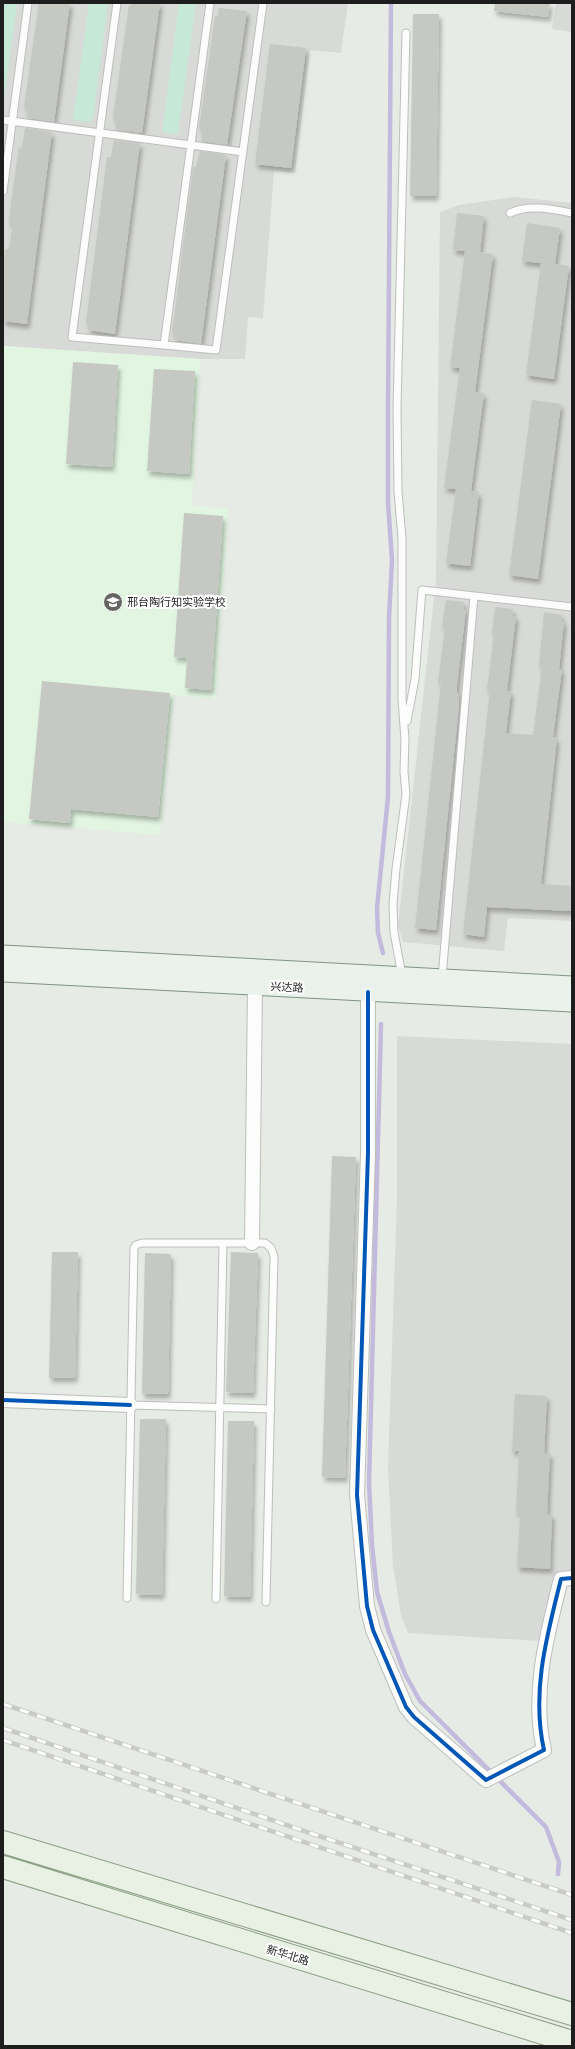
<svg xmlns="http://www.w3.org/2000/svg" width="575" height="2049" viewBox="0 0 575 2049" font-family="Helvetica,'Noto Sans SC',sans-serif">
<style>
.residential{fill:#d8dad7}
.education{fill:#e1f5e1}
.grass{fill:#c6e8d7}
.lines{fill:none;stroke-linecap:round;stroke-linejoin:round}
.stream{stroke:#c3badd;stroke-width:4.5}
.building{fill:#c5c8c3;filter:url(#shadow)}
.service-casing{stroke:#bdbebc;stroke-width:9}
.minor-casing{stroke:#bdbebc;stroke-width:16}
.secondary-casing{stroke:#7f9481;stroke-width:21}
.primary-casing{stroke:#8ba084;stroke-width:24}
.service{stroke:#fbfcfb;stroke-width:7}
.minor{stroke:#fbfcfb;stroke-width:14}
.secondary{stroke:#eaf2eb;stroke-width:19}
.primary{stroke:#e9f0e4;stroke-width:22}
.rail-casing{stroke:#c9cac9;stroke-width:4.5}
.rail{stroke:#fff;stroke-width:3;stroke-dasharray:9;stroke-linecap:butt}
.cycleway-casing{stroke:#fff;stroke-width:6}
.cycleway{stroke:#0057b8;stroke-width:4}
.labels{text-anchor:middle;stroke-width:4;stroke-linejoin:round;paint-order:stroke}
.poi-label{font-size:11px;fill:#1d1d1d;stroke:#fff;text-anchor:start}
.street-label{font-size:11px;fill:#1d1d1d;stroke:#fff}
</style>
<defs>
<filter id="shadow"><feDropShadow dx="2.5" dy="4.5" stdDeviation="2" flood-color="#0004"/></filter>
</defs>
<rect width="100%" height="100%" fill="#e7ebe5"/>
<!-- residential -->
<path class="residential" d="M3,3h345l-7,50 -31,-3 -15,123 -21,-2 -11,147 -15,-1 -3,42h-45l-197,-13z
M556,3h16v29l-20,-3z
M514,197l58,6v718l-64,-3 -4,33 -101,-9 -5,-17 38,-345 4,-368 19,-7z
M397,1036l175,8v529l-16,1 -17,67 -131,-8 -7,-18 -8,-50 -5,-98 9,-270z"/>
<!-- education -->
<path class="education" d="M3,346l197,13 -8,146 36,4 -12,190 -42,-4 -14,140 -157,-13z"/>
<!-- grass -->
<path class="grass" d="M17,3l-14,104v-103z
M89,3h19l-15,115 -3,4 -17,-2z
M179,3h17l-18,131 -16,-2z"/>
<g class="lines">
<!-- stream -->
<path class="stream" d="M383,953l-5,-20 -1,-25 11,-111 1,-179 3,-58 -4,-57v-93l3,-407
M381,1024l-12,459 3,62 5,47 12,40 16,42 15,27 126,126 13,35 -1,12"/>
</g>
<!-- building -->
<path class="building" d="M39,3h31l-16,119 -27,-4 1,-11h-4z
M132,3h28l-18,130 -27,-3 2,-12h-4l16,-113h3z
M495,3h55l-2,14 -54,-6z
M219,8l28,3 -20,134 -26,-4 2,-12 -4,-1 16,-112h3z
M413,14h26l-3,182h-26z
M270,44l36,4 -15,120 -36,-4z
M25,128l27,4 -25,192 -24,-3v-54l2,-18h4l4,-26h-4l3,-27 7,-49 3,1z
M114,140l26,3 -25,191 -27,-4 1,-7h-3l21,-166h4z
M200,151l26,4 -25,189 -27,-4 1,-6 -3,-1 21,-166h3z
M457,213l27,3 -4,36 13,2 -18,138 9,1 -13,98 8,1 -9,74 -24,-3 10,-74 -12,-1 16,-120 -10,-1 15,-116 -12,-1z
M527,223l33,5 -5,36 14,2 -15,113 -28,-4 15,-112 -19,-2z
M73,362l45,3 -6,102 -46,-3z
M154,369l41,2 -6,103 -42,-3z
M532,400l29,4 -23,175 -29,-4z
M184,513l39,3 -12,174 -26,-2 2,-30 -13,-1z
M446,600l18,2 -1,7h3l-9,76v8h2l-1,22 -22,215 -21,-2 26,-246h-3l7,-54 -3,-1z
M495,607l18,2 -1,7h4l-9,75 4,1 -5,41 27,2 9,-68 -3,-1 5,-54 18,3 -1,6 3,1 -5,47h3l-9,68 4,1 -16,146 31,2v25l-85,-4 -3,30 -21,-3 27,-245h-3l7,-55h-2z
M42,681l128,12 -12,124 -87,-8 -1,14 -41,-4z
M332,1156l24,1 -11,321 -23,-1z
M52,1252h26l-3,126h-26z
M231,1252l27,1 -5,140 -27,-1z
M145,1253l26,1 -3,140h-26z
M515,1394l32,2 -3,57h6l-3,61h5l-2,55 -33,-2 3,-54 -4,-1 3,-61h-7z
M140,1419h26l-4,176 -26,-1z
M228,1421h26l-4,176 -26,-1z"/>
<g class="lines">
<!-- service casing -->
<g class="service-casing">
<path id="service" d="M117,3l-45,334 92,8 46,-342
M3,120l240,32
M3,191l25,-188
M510,213c18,-9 42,-4 62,0
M164,345l52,5 47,-347
M407,721l8,-42 7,-89 150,17
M405,740l-3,-41v-161l-4,-47 -1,-82 9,-376
M402,976l-8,-44 -1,-28 3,-35 10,-75 -2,-22 1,-36
M442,978l32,-382
M130,1405l141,4
M127,1598l7,-350 2,-3 6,-2h123l6,5 3,8 -8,346
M216,1599l7,-356"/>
</g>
<!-- minor casing -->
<g class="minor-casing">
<path id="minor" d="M368,992v161l-11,342 10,111 6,24 33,77 8,10 72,63 58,-30c-13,-58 3,-115 17,-171l11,-1
M252,1243l3,-257
M3,1400l127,5"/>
</g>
<!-- secondary casing -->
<g class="secondary-casing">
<path id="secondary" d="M3,955l569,31
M3,972l569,30"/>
</g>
<!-- primary casing -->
<g class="primary-casing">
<path id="primary" d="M3,1842l569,172
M3,1867l569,175"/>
</g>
<!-- service -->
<use href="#service" class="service"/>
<!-- minor -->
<use href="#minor" class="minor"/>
<!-- secondary -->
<use href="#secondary" class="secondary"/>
<!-- primary -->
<use href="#primary" class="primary"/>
<!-- rail casing -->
<g class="rail-casing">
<path id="rail" d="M3,1704l569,191
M3,1728l307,105 262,87
M3,1740l569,193"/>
</g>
<!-- rail -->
<use href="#rail" class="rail"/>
<!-- cycleway casing -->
<g class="cycleway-casing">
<path id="cycleway" d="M368,992v161l-11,342 10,111 6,24 33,77 8,10 72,63 58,-30c-13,-58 3,-115 17,-171l11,-1
M3,1400l127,5"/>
</g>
<!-- cycleway -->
<use href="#cycleway" class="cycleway"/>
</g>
<!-- icons -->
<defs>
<g id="school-disc" transform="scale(1)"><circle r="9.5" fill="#646563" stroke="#fff"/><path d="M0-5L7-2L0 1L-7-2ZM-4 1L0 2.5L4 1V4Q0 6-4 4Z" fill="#fff"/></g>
</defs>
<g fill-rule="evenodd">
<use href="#school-disc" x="113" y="602"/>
</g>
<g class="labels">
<!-- poi labels -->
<g class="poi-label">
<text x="127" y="606">邢台陶行知实验学校</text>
</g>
<!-- street labels -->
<g class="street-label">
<text transform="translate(287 987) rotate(3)" y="4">兴达路</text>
<text transform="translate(288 1955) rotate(17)" y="4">新华北路</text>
</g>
</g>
<!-- border -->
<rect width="575" height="2049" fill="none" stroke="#1d1d1d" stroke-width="8"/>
</svg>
